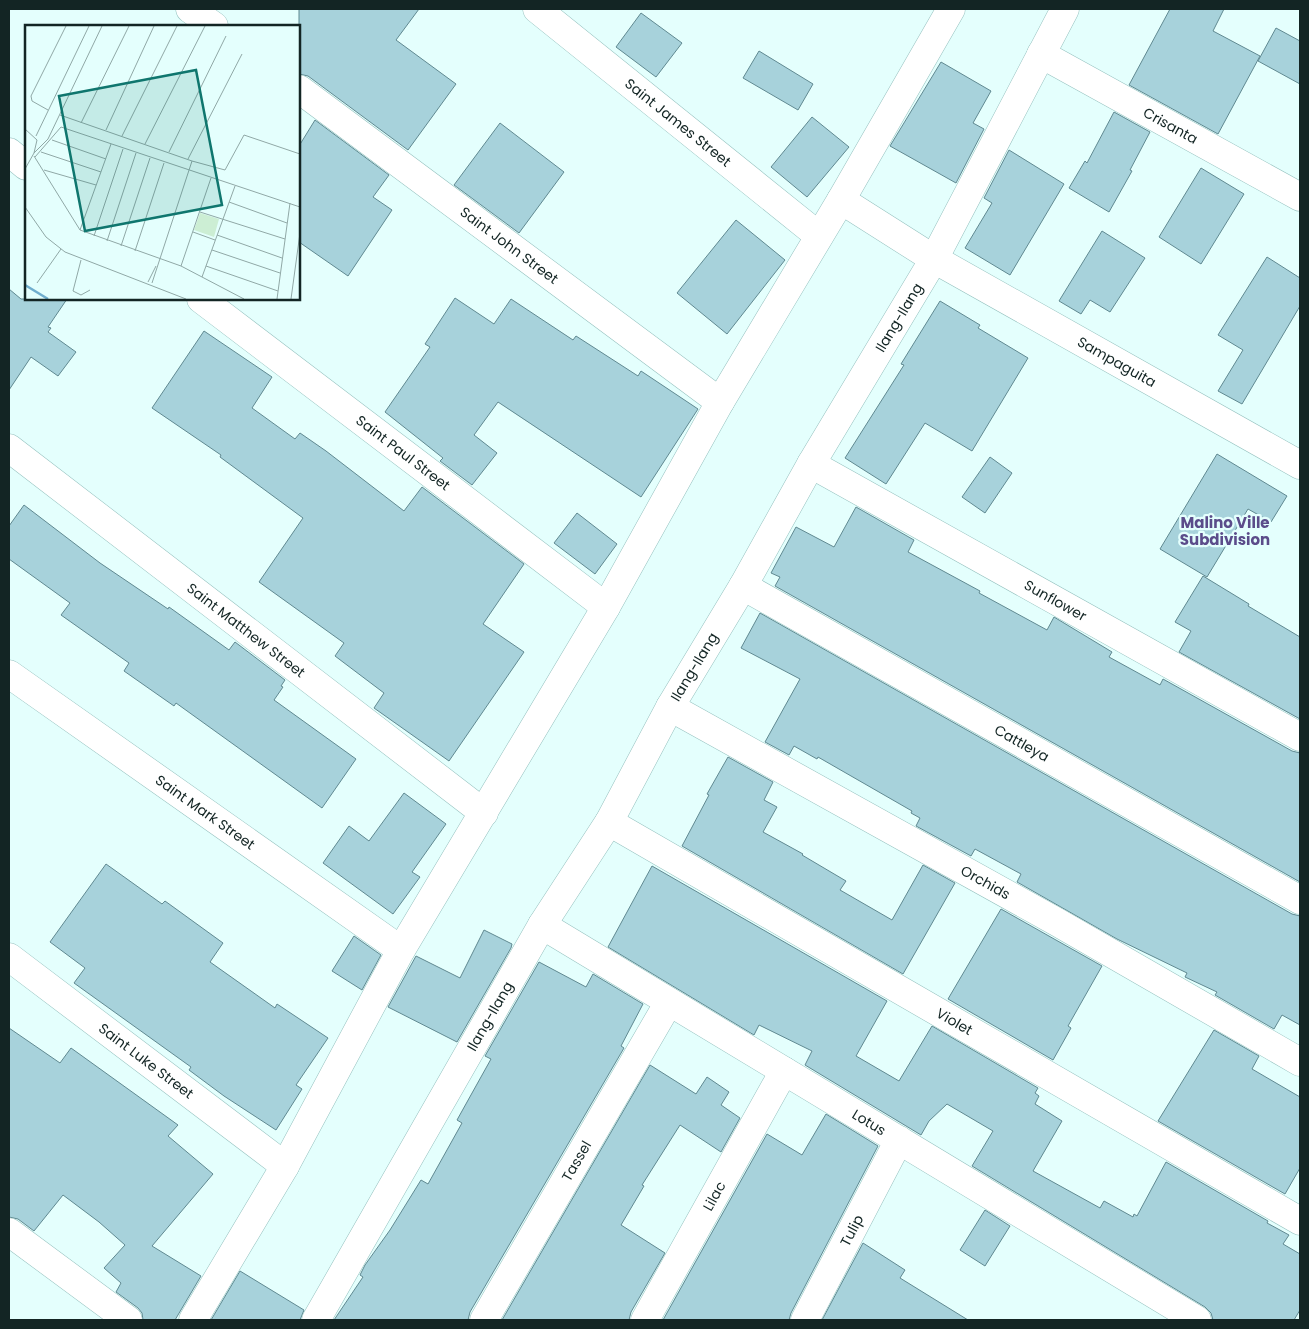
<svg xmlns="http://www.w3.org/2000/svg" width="1309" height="1329" viewBox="0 0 1309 1329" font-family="Poppins,sans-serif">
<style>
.building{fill:#a7d2db;stroke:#608991}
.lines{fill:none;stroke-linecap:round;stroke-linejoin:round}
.minor-casing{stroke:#95c1bf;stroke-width:29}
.minor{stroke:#fff;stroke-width:28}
.labels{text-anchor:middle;stroke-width:4.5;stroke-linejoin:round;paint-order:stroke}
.street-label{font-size:14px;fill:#132524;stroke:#e4fffd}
.neighbourhood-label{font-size:15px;font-weight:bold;fill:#5b4c8a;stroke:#e4fffd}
.inset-river{fill:none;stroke:#70aece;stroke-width:2.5}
.inset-road{fill:none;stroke:#90a8a6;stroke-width:1}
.view{fill:#0f766e;fill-opacity:0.15;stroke:#0f766e;stroke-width:2.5}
.inset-edge{fill:none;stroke:#132524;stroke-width:2.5}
</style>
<rect width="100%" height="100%" fill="#e4fffd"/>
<!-- building -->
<path class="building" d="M299,9h120l-23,31 60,44 -48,66 -100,-74 -9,-2z
M1170,9h54l-11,22 47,25 -42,78 -89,-49z
M641,13l41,30 -26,34 -40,-30z
M1276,28l24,13v43l-42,-23z
M759,51l54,33 -15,26 -55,-32z
M941,62l50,29 -18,32 11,6 -28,54 -66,-37z
M1114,112l36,20 -20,38 2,1 -23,41 -40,-24 16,-27 2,2z
M812,117l37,30 -42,50 -36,-30z
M315,120l74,55 -16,22 19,13 -44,66 -49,-34v-96z
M500,123l64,49 -45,61 -65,-48z
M1009,150l55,34 -54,91 -45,-27 27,-45 -8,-5z
M1201,168l43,26 -43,70 -42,-27z
M736,220l49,40 -58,74 -50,-41z
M1102,231l43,27 -35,54 -20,-12 -9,14 -22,-13z
M1267,257l33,21v28l-58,98 -24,-13 25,-41 -25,-15z
M9,289l12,10h46l-19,28 3,1 -3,4 28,20 -18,24 -27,-19 -22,33z
M455,298l39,26 17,-25 62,41 3,-4 62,40 3,-5 57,38 -57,88 -143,-95 -24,33 23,18 -25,32 -32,-24 3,-3 -58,-46 45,-65 -5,-3z
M940,301l40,24 -2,3 50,30 -56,93 -47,-28 -39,61 -41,-26 59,-93 -3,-1z
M204,331l68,46 -20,31 43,31 5,-6 26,18 78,60 18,-24 102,77 -41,60 41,28 -75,109 -75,-53 10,-15 -49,-37 9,-13 -85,-61 44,-64 -83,-61 1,-2 -69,-47z
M1217,454l70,42 -16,26 -23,-13 -41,68 -47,-28z
M990,457l22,16 -27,40 -23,-16z
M24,505l76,58 68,46 1,-2 60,43 6,-8 50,38 -4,6 2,1 -9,13 82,59 -34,49 -146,-105 -2,3 -50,-35 5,-8 -68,-48 9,-12 -61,-44v-33z
M856,507l58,33 -6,12 72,39 -1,2 68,37 7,-13 58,35 -3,5 51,28 3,-6 129,72 8,2v129l-525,-296 5,-9 -9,-4 25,-46 38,20z
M577,513l40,31 -22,30 -41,-31z
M1203,576l46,28 -1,2 52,31v82l-121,-67 12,-21 -16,-9z
M760,613l532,301 8,2v109l-18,-10 -8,14 -59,-34 2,-3 -32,-15 2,-4 -70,-34 -100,-57 4,-8 -46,-25 -4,7 -55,-30 4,-8 -9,-5 1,-2 -94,-54 -1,2 -23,-13 -5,9 -24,-13 35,-63 -59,-31z
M728,757l45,25 -9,18 13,7 -14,25 40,22 -1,1 44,26 -6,9 52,30 31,-55 32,18 -52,91 -221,-128 27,-51 -2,-1z
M404,793l42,31 -34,48 8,5 -27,37 -70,-51 26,-37 20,15z
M106,864l56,40 3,-3 58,42 -13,19 65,46 2,-4 51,34 -32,47 6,4 -26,41 -52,-34 -35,-26 2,-3 -117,-84 11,-15 -35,-26z
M652,866l235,135 -31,55 43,25 33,-55 106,62 -3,5 4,3 -4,8 27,17 -29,50 67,37 4,-7 29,16 1,-3 3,2 29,-54 102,59 -1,2 22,12 -6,9 17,10v56l-6,10h-81l-2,-7 -6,-6 -233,-141 21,-35 -46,-27 -18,17 -8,14 -116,-70 7,-14 -53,-26 -5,10 -146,-88z
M1001,909l101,57 -34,60 3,2 -18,32 -105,-61z
M484,930l28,14 -1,4 -54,94 -69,-35 28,-51 44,22z
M354,936l27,19 -19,35 -30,-19z
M539,962l47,25 7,-13 50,30 -22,42 3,2 -154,264 -2,8h-134l29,-43 -3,-2 5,-10 25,-35 31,-50 7,4 34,-61 -5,-3 34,-61 -6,-3z
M9,1028l51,35 11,-15 107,77 -10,11 45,38 -61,72 49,30 -26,44h-32l-1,-7 -4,-5 -22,-16 5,-9 -17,-15 21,-23 -26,-23 -36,-27 -29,36 -16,-12 -9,-2z
M1214,1030l45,26 -7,13 48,28v71l-15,26 -127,-73z
M650,1065l46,29 11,-17 22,15 -8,13 19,13 -19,34 -41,-27 -38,60 2,1 -23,39 44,28 -34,59 -2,8h-127z
M826,1114l52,32 -87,167 -2,7h-126l104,-186 35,21z
M985,1210l25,16 -25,40 -25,-16z
M863,1243l42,27 -5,8 68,42h-146z
M240,1271l64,39 -4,10h-89z"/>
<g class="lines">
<!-- minor casing -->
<g class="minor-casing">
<g id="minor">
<path d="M190,9l24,17"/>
<path id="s1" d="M537,9l282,227"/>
<path id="s2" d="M1041,54l259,143"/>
<path id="s3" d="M299,89l421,313"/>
<path d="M9,152l17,14"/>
<path d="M841,200l110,-191"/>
<path id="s4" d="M201,299l405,308"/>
<path id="s5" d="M9,448l475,365"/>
<path id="s6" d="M811,464l489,273"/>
<path id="s7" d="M743,586l557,314"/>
<path id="s8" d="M9,674l392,276"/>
<path id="s9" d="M670,707l387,215 243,140"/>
<path id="s10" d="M609,822l691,399"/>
<path id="s11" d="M542,925l655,395"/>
<path id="s12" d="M9,957l276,209"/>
<path d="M9,1232l119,88"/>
<path id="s13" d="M193,1320l92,-154 116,-216 205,-343 114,-205 121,-202 93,59 366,206"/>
<path id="s14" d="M316,1320l226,-395 67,-103 61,-115 73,-121 68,-122 123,-205 131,-250"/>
<path id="s15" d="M484,1320l185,-318"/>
<path id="s16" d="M645,1320l139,-249"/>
<path id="s17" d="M805,1320l94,-180"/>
</g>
</g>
<!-- minor -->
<use href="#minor" class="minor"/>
</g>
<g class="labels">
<!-- street labels -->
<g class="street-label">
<text dy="5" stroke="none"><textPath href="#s1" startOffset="181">Saint James Street</textPath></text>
<text dy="5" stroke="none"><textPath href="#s2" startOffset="148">Crisanta</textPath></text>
<text dy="5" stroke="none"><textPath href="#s3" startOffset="262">Saint John Street</textPath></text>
<text dy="5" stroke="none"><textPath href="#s14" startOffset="1160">Ilang-Ilang</textPath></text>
<text dy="5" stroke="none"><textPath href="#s13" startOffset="1614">Sampaguita</textPath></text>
<text dy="5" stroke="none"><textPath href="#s4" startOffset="254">Saint Paul Street</textPath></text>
<text dy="5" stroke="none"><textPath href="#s6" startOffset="280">Sunflower</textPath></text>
<text dy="5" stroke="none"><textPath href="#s5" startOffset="299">Saint Matthew Street</textPath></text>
<text dy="5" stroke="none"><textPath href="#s14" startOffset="755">Ilang-Ilang</textPath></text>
<text dy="5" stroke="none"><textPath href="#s7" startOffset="320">Cattleya</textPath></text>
<text dy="5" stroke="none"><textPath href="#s8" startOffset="240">Saint Mark Street</textPath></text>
<text dy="5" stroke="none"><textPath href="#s9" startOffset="361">Orchids</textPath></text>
<text dy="5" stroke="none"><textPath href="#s14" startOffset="350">Ilang-Ilang</textPath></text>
<text dy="5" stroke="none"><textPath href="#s10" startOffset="399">Violet</textPath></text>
<text dy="5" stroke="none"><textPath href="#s12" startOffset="172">Saint Luke Street</textPath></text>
<text dy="5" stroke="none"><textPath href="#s11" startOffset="382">Lotus</textPath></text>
<text dy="5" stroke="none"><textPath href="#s15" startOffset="184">Tassel</textPath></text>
<text dy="5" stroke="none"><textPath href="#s16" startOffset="142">Lilac</textPath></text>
<text dy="5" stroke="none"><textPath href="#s17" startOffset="101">Tulip</textPath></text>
</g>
<!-- neighbourhood labels -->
<g class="neighbourhood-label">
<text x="1225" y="528">Malino Ville<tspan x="1225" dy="17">Subdivision</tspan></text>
</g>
</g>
<!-- overview -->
<g transform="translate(25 25)">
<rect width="275" height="275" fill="#e4fffd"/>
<path d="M175,188l19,6 -5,18 -20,-7z" fill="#cceed4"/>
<path class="inset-river" d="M0,260l23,14"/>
<path class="inset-road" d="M23,85l-16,-9 -1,-5 35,-70M35,90l132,46 -40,122M56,98l48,-97M0,104l12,11 -3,13M81,105l48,-104M11,111l53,-110M97,111l55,-110M27,115l54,19M120,119l60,-118M16,127l60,20M144,127l57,-116M9,131l46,74 101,36 63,33M10,132l26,-30 239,80M163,134l54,-105M167,136l33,9 19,-35 56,19M0,144l9,-16 14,-14 54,-113M19,145l52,15M204,177l58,21M0,182l21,30 19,15 121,47M175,187l85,27M55,205l31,-86M168,207l22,8M192,210l65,23M69,211l29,-87M82,216l29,-88M96,221l29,-88M187,225l68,23M110,226l29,-88M56,235l-8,31 8,4 9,-5M156,241l30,-88M181,241l72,25M177,252l33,-91M123,257l8,-16M12,258l24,-34M252,274l13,-96M266,274l9,-66"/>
<path class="view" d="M171,45l26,135 -137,26 -26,-135z"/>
<rect width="275" height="275" class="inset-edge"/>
</g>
<!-- border -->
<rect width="1309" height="1329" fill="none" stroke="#132524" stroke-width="20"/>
</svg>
